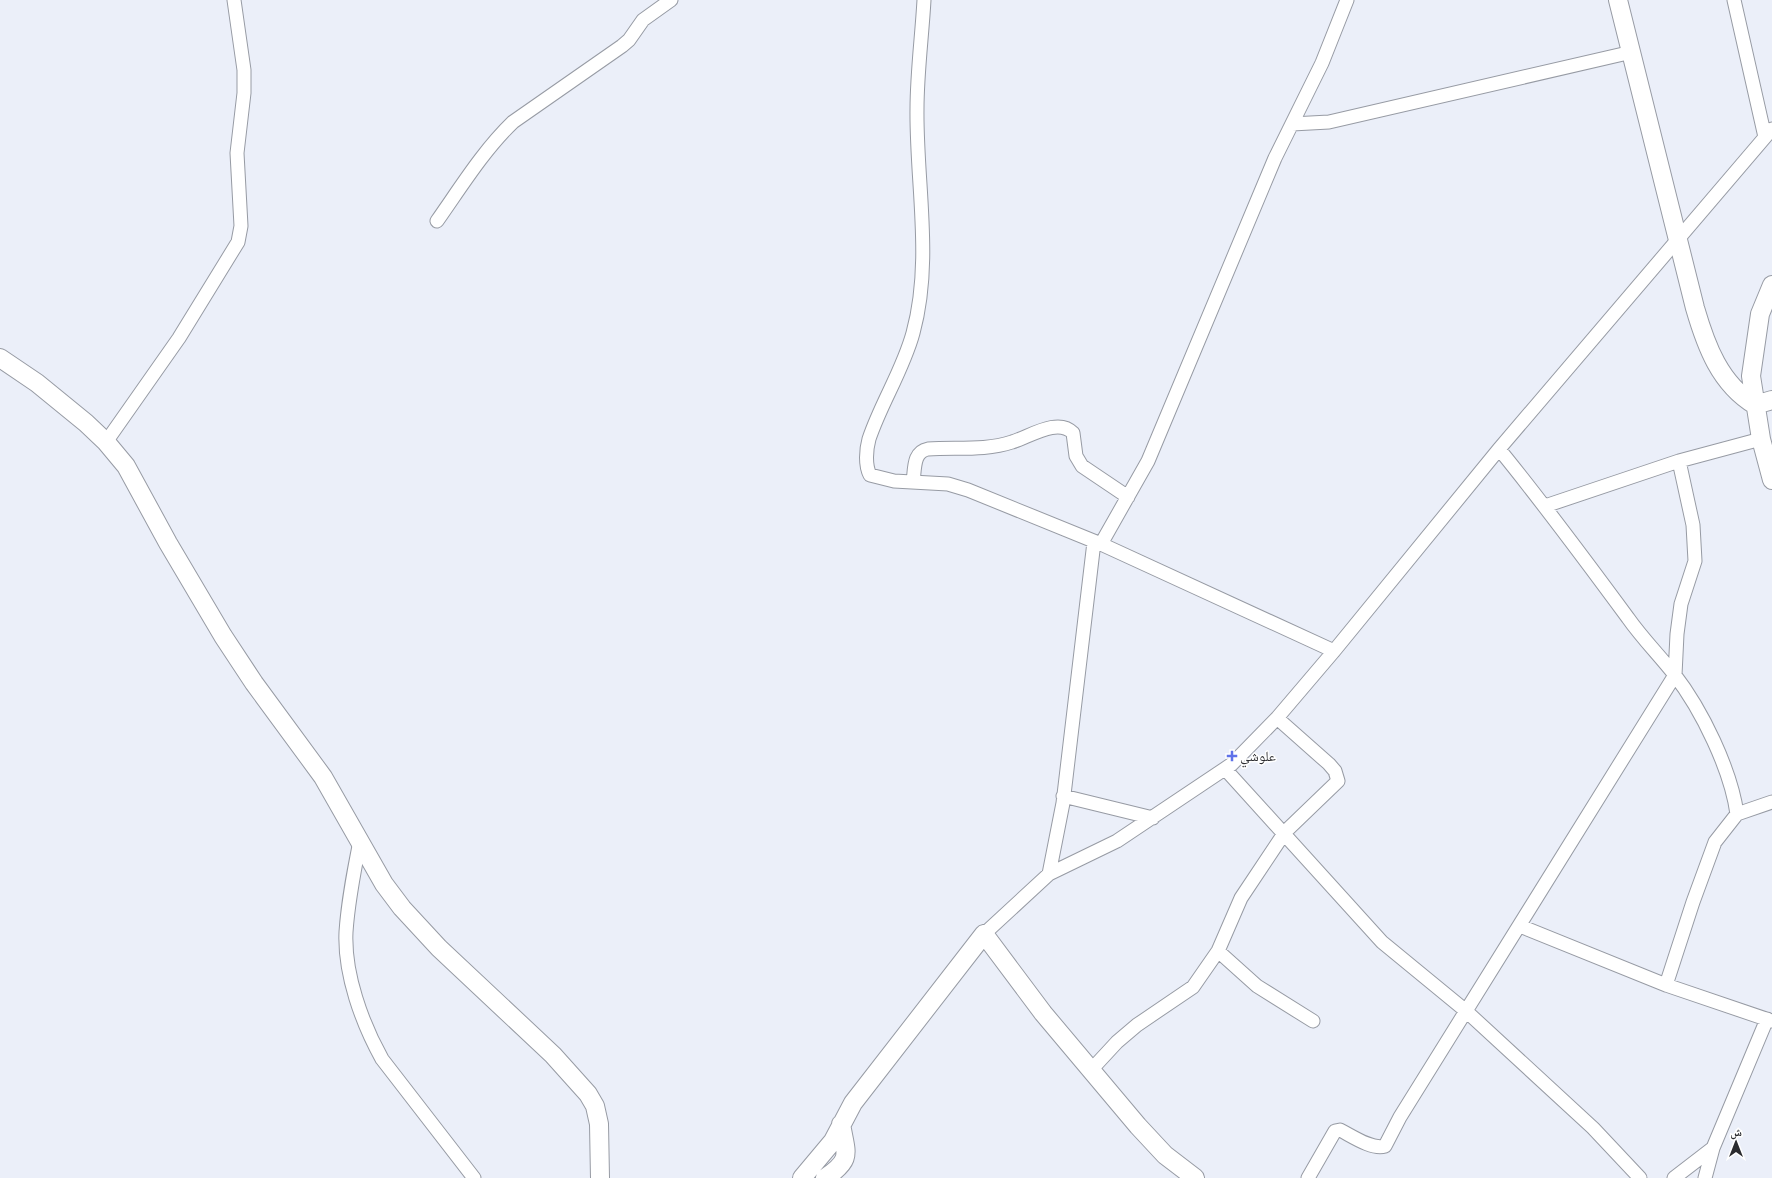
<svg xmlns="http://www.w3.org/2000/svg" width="1772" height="1178" viewBox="0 0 1772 1178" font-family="Arial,'Noto Naskh Arabic',sans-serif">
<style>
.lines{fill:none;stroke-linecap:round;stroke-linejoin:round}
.street-casing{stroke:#979ba4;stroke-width:15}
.secondary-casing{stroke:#979ba4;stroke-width:20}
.street{stroke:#fff;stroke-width:13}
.secondary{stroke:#fff;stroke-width:18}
.poi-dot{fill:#5f72e9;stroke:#fff;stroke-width:1.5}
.labels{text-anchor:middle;stroke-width:3;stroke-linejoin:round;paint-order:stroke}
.poi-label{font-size:14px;fill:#2a2b2f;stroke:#fff;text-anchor:start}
</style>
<rect width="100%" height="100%" fill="#ebeff9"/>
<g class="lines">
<!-- street casing -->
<g class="street-casing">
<path id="street" d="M924,0c-2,36 -7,73 -7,109 -1,74 16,151 -4,224 -10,37 -32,70 -44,106 -3,11 -4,26 1,36l24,6 54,3 20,6 133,54 233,107
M1734,0l31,137
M1292,124l37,-2 303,-70
M437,221c24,-34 46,-70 76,-99l109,-76 7,-6 14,-20 28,-20
M106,442l73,-104 59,-96 3,-16 -4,-73 7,-60v-23l-10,-70
M1499,449c45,55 87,112 129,169 14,20 31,37 46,56 28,36 57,96 63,140
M913,482c2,-14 0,-30 15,-33 28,-2 57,2 84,-7 17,-5 46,-25 61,-9l3,23 6,10 46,31
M1545,506l134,-45 82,-22
M1101,544l47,-83 127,-303 47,-95 25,-63
M1226,770l156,172 84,69 127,117 47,50
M1063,796l90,22
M360,841c-6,30 -12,60 -14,91 -2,42 16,91 36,127l92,119
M1049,874l14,-71 31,-261
M1520,926l146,59 106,36
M984,934l65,-60 68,-33 115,-77 45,-46 57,-67 165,-202 273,-320
M1218,951l39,35 56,35
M1666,985l27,-83 22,-60 22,-28 35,-12
M1092,1069l25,-27 20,-17 56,-38 25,-36 23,-53 44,-66 53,-51 -3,-10 -6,-7 -52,-46
M1308,1178l27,-47 5,-1c12,6 32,20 45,16l15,-29 275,-442 2,-41 4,-30 14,-43 -2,-36 -14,-64
M1674,1178l39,-30
M1705,1178l8,-30 54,-129"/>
</g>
<!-- secondary casing -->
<g class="secondary-casing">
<path id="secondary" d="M1618,0l77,308c11,38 25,76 60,97l17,-5
M1772,285l-12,29 -9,62 10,63 11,41
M0,358l37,25 49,40 20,19 20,24 42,77 55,93 31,47 69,94 61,107 18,24 37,40 114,107 35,39 7,12 4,18 1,54
M802,1178l31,-37 20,-38 131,-169 59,79 95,113 27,29 30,23
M825,1178c28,-19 21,-24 16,-54"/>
</g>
<!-- street -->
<use href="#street" class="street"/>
<!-- secondary -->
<use href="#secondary" class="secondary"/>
</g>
<!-- markers -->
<path class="poi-dot" d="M1230 750h4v4h4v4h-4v4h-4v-4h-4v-4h4z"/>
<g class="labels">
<!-- poi labels -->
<g class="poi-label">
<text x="1240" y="761">علوشي</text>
</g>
</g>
<!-- north arrow -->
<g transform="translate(1736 1142)" stroke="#ffffff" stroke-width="3" paint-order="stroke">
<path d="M0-3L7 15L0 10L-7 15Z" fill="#2a2b2f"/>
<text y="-6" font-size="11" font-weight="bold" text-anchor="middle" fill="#2a2b2f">ش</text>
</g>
</svg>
